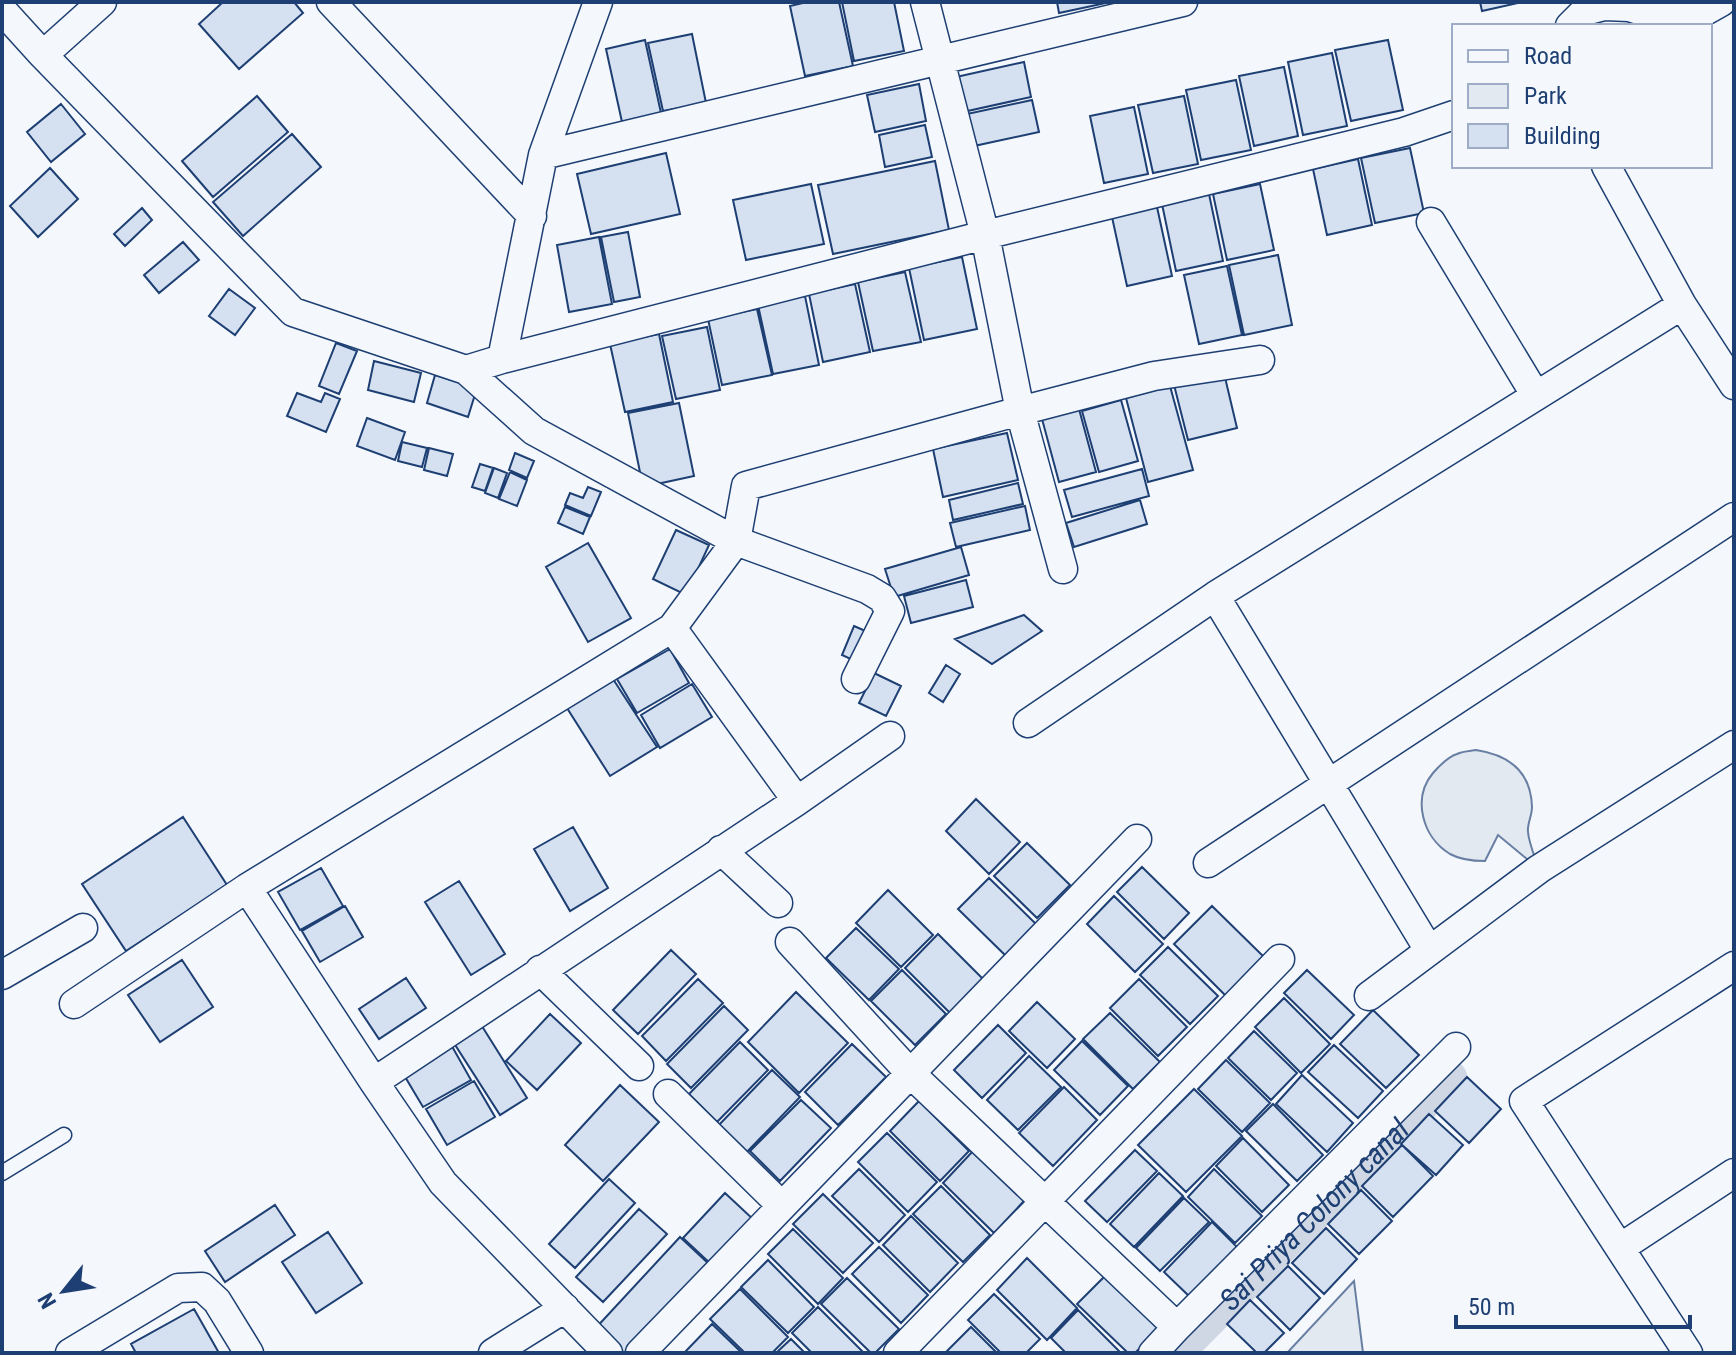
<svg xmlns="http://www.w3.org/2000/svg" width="1736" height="1355" viewBox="0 0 1736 1355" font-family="'Roboto Condensed',sans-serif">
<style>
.green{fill:#e3e9f0;stroke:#687fa3;stroke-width:2}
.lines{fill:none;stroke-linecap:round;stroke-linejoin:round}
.canal{stroke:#cfd7e4;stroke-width:32}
.building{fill:#d5e0f0;stroke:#1d3f73;stroke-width:2}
.service-casing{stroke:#1d3f73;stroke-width:17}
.minor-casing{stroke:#1d3f73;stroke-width:31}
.service{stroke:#f4f7fb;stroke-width:14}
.minor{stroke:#f4f7fb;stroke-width:28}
.labels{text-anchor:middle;stroke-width:6;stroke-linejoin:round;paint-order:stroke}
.water-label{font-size:30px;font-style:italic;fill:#1d3f73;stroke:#f4f7fb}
</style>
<rect width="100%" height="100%" fill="#f4f7fb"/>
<!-- green -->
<path class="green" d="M1476,750c33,5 55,21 56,57 0,9 -5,17 -4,25 1,12 7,25 11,37l-41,-34 -13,26c-12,0 -24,-1 -35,-7 -28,-17 -38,-56 -17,-81 7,-8 15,-16 24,-19 6,-3 13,-3 19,-4z
M1354,1281l9,72h-76z"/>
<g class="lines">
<!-- canal -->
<path class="canal" id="s1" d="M1178,1353l273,-276"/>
</g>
<!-- building -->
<path class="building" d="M223,2h71l9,11 -64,56 -40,-45z
M807,2h32l14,64 -48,10 -15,-70z
M842,2h52l10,49 -50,10z
M1057,2h49v1l-47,10z
M1480,2h38v1l-36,8z
M692,34l14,69 -43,8 -15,-68z
M645,40l16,73 -39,9 -16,-73z
M1388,40l15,70 -52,11 -16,-71z
M1332,53l15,73 -44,9 -15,-73z
M1024,62l7,35 -68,15 -7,-35z
M1284,67l14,69 -44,10 -15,-70z
M1236,80l15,70 -50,10 -15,-70z
M919,84l7,37 -51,11 -8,-37z
M257,96l31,36 -75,65 -31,-36z
M1184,96l14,68 -45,9 -15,-68z
M1032,100l7,32 -65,14 -7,-32z
M61,104l24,30 -34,28 -24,-30z
M1134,107l14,67 -44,9 -14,-67z
M925,125l7,32 -47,10 -6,-32z
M292,134l29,33 -78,69 -30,-34z
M1410,148l14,65 -49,10 -14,-65z
M666,153l14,61 -89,20 -14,-60z
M1358,159l14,66 -45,10 -14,-66z
M935,161l14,69 -116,24 -15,-69z
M50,168l28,31 -40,38 -28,-31z
M811,184l13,60 -78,16 -13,-60z
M1260,184l14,66 -47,10 -14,-66z
M1209,194l14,67 -47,10 -14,-67z
M1157,207l15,69 -45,10 -15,-69z
M142,208l10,12 -27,26 -11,-12z
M628,232l12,65 -26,5 -13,-65z
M599,237l13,67 -43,8 -12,-67z
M183,242l16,18 -40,33 -15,-18z
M1278,255l14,70 -48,10 -15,-70z
M962,257l15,72 -53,11 -15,-72z
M1227,266l15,69 -43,9 -15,-69z
M905,272l16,70 -48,9 -15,-69z
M855,284l15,68 -47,10 -14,-68z
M229,289l26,19 -20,27 -26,-19z
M805,296l14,69 -46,9 -15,-69z
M757,309l15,66 -50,10 -14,-66z
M707,327l13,63 -44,9 -14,-63z
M659,334l14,68 -48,10 -15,-68z
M336,343l21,8 -18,43 -20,-8z
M374,361l47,12 -7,29 -46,-12z
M1223,369l14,59 -49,12 -15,-59z
M435,375l42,13 -9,29 -41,-14z
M1170,386l23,84 -45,12 -22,-84z
M297,393l24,9 4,-9 15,6 -14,33 -39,-16z
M1121,400l17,61 -39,11 -17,-61z
M679,403l15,73 -51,11 -15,-74z
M1079,409l17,63 -37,10 -17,-63z
M367,418l38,14 -10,28 -38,-14z
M1007,433l11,47 -75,17 -10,-48z
M402,442l25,6 -5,19 -24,-6z
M429,448l24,6 -6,22 -23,-6z
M515,453l19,8 -7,17 -18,-8z
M480,464l13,4 -8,23 -13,-4z
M494,468l13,5 -9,25 -13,-5z
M1142,469l7,27 -77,21 -8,-27z
M510,472l17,8 -10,26 -18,-7z
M1018,483l5,21 -70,16 -4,-20z
M588,487l13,5 -10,24 -26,-11 5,-12 13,5z
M1140,500l7,24 -73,23 -8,-24z
M1025,506l5,24 -74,17 -6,-24z
M565,507l25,10 -7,17 -25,-11z
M676,530l33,15 -23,50 -33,-16z
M588,543l43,75 -43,24 -42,-75z
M961,547l8,28 -75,22 -9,-28z
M966,580l7,27 -62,16 -7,-27z
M1024,615l18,16 -50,33 -37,-25z
M854,626l16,7 -13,29 -15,-7z
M670,649l19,34 -52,30 -20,-34z
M946,665l14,9 -17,28 -14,-9z
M874,673l27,13 -15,30 -27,-13z
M613,679l44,68 -47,29 -43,-68z
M692,684l20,33 -52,31 -19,-33z
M976,799l44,43 -31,32 -43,-43z
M183,817l44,68 -101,66 -44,-67z
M573,827l35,61 -38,23 -36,-62z
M1027,843l43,42 -33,33 -43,-42z
M1142,867l47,46 -25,26 -47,-47z
M321,868l22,38 -43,24 -22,-38z
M989,878l49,48 -31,31 -49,-48z
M459,881l46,73 -34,21 -46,-73z
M888,890l45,45 -32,32 -45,-44z
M1114,896l49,48 -28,28 -48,-48z
M345,906l18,31 -43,25 -18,-31z
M1212,906l53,52 -38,39 -53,-53z
M856,928l43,41 -30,31 -43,-42z
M938,934l47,47 -33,34 -47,-47z
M1168,947l50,49 -28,28 -50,-49z
M671,950l25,24 -58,60 -25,-24z
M182,960l31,47 -53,35 -32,-47z
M902,970l44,44 -31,31 -44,-44z
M1307,970l47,45 -23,24 -47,-46z
M406,978l20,30 -47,31 -20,-30z
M698,979l25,24 -57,58 -24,-25z
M1139,979l48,48 -29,29 -48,-48z
M796,992l52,51 -49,50 -51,-51z
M1284,998l46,46 -29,29 -46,-46z
M1037,1002l38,37 -28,29 -38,-37z
M724,1006l24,24 -57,58 -24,-24z
M1373,1010l46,45 -33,33 -46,-44z
M1110,1013l50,49 -27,27 -50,-50z
M550,1014l31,29 -44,47 -31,-29z
M480,1023l47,75 -27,17 -48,-75z
M998,1025l28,28 -44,45 -28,-28z
M1254,1031l43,42 -26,27 -43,-42z
M449,1041l22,39 -48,27 -22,-37z
M1082,1041l46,45 -28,29 -46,-45z
M740,1042l28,28 -51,52 -28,-28z
M852,1044l34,33 -48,48 -33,-33z
M1334,1045l49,46 -25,27 -50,-46z
M1029,1056l32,31 -43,43 -31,-30z
M1226,1060l44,43 -28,29 -44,-43z
M772,1070l28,27 -56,58 -28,-27z
M1302,1075l51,48 -26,29 -51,-48z
M1467,1077l34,32 -32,34 -34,-32z
M474,1081l21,36 -48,28 -21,-36z
M620,1085l39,37 -56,59 -38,-36z
M1064,1087l33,33 -44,46 -34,-33z
M1194,1089l48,47 -56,56 -48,-47z
M801,1100l30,28 -51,53 -30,-30z
M919,1101l50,50 -29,30 -50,-50z
M1273,1104l50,51 -26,26 -51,-50z
M1429,1114l34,31 -27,30 -35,-31z
M887,1133l50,49 -29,30 -50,-50z
M1243,1138l46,47 -27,27 -46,-46z
M1402,1145l31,31 -40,41 -31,-31z
M1135,1150l22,21 -50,51 -22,-21z
M973,1151l51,50 -30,32 -51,-50z
M859,1169l46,46 -26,27 -47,-46z
M1214,1169l48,47 -27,27 -47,-46z
M1159,1173l24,23 -49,51 -24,-23z
M609,1179l26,24 -60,65 -26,-24z
M941,1186l49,49 -27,27 -50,-48z
M1361,1190l31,31 -33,33 -31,-30z
M725,1193l30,28 -42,45 -30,-28z
M823,1194l50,49 -30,30 -50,-49z
M1184,1198l25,24 -49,49 -24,-23z
M275,1205l20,30 -70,47 -20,-31z
M639,1209l28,25 -64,68 -27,-25z
M911,1216l47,47 -28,29 -47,-47z
M1212,1222l26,26 -48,49 -26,-25z
M1326,1228l31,31 -33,35 -32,-31z
M793,1229l50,49 -25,26 -50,-50z
M328,1232l34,51 -46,30 -34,-51z
M680,1237l30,28 -81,88h-12l-24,-22z
M879,1247l49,48 -27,28 -49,-49z
M1027,1258l50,50 -30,32 -50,-50z
M768,1260l46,47 -26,26 -47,-46z
M1288,1266l32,32 -30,32 -33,-33z
M1107,1274l54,53 -26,26h-7l-51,-49z
M847,1278l52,51 -24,24h-4l-50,-49z
M740,1289l48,48 -16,16h-27l-35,-34z
M994,1294l46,45 -14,14h-25l-33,-33z
M1250,1300l34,33 -20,20h-7l-30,-29z
M818,1307l46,46h-52l-20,-20z
M194,1309l25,44h-83l-5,-9z
M1078,1310l43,43h-55l-15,-15z
M712,1324l30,29h-58z
M971,1327l26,26h-52z
M791,1339l14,14h-29z"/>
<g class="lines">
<!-- service casing -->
<g class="service-casing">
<path id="service" d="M2,1173l62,-38"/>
</g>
<!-- minor casing -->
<g class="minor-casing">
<path id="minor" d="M331,2l201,214
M925,2l60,233 35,176 43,158
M2,10l41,45 250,257 173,58 68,61 202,110 131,48 15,9 8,13 -34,68
M1570,26l15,-15 19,-5 25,1 19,6 36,1 21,-3 16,-9
M43,55l59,-53
M543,155l640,-153
M1606,166l76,139 52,80
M1431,222l105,174
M502,359l41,-204 55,-153
M466,370l36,-11 483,-124 419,-103 50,-17
M1215,596l214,354
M672,628l125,173
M1028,723l187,-127 467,-291
M721,850l57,53
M1208,863l526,-346
M247,888l127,194 69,101 165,170
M790,942l120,131 267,254
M540,970l99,96
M2,975l81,-47
M1369,996l170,-127 195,-124
M74,1004l173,-116 425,-260 64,-87 10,-55 274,-75 134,-35 106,-16
M374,1082l423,-281 93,-65
M668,1094l114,112
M1620,1248l114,-75
M70,1353l108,-65 24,-1 15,14 32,52
M493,1353l72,-45
M640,1353l497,-514
M898,1353l382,-394
M1153,1353l24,-26 279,-280
M1688,1353l-164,-252 210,-135"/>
</g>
<!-- service -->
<use href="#service" class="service"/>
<!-- minor -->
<use href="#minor" class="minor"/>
</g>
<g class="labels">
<!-- water labels -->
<g class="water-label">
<text dy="10" stroke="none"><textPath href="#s1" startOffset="194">Sai Priya Colony canal</textPath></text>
</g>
</g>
<!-- border -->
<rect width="1736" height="1355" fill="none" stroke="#1d3f73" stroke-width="8"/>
<!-- legend -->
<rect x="1452" y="24" width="260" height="144" fill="#f4f7fb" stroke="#9eadc5" stroke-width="2"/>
<rect x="1468" y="50" width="40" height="12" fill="#f4f7fb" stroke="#9eadc5" stroke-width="2"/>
<text x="1524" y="64" font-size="24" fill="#1d3f73">Road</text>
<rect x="1468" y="84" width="40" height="24" fill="#e3e9f0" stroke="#9eadc5" stroke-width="2"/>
<text x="1524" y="104" font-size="24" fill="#1d3f73">Park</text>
<rect x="1468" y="124" width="40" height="24" fill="#d5e0f0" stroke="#9eadc5" stroke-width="2"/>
<text x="1524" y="144" font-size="24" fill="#1d3f73">Building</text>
<!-- north arrow -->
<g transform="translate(64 1291) rotate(240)" stroke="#f4f7fb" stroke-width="6" paint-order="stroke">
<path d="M0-6L14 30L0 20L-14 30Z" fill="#1d3f73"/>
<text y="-12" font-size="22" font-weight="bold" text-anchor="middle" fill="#1d3f73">N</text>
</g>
<!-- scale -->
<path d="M1456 1315v12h234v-12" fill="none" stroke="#1d3f73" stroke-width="4"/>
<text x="1468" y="1315" font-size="24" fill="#1d3f73" stroke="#f4f7fb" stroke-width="6" paint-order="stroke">50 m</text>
</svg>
